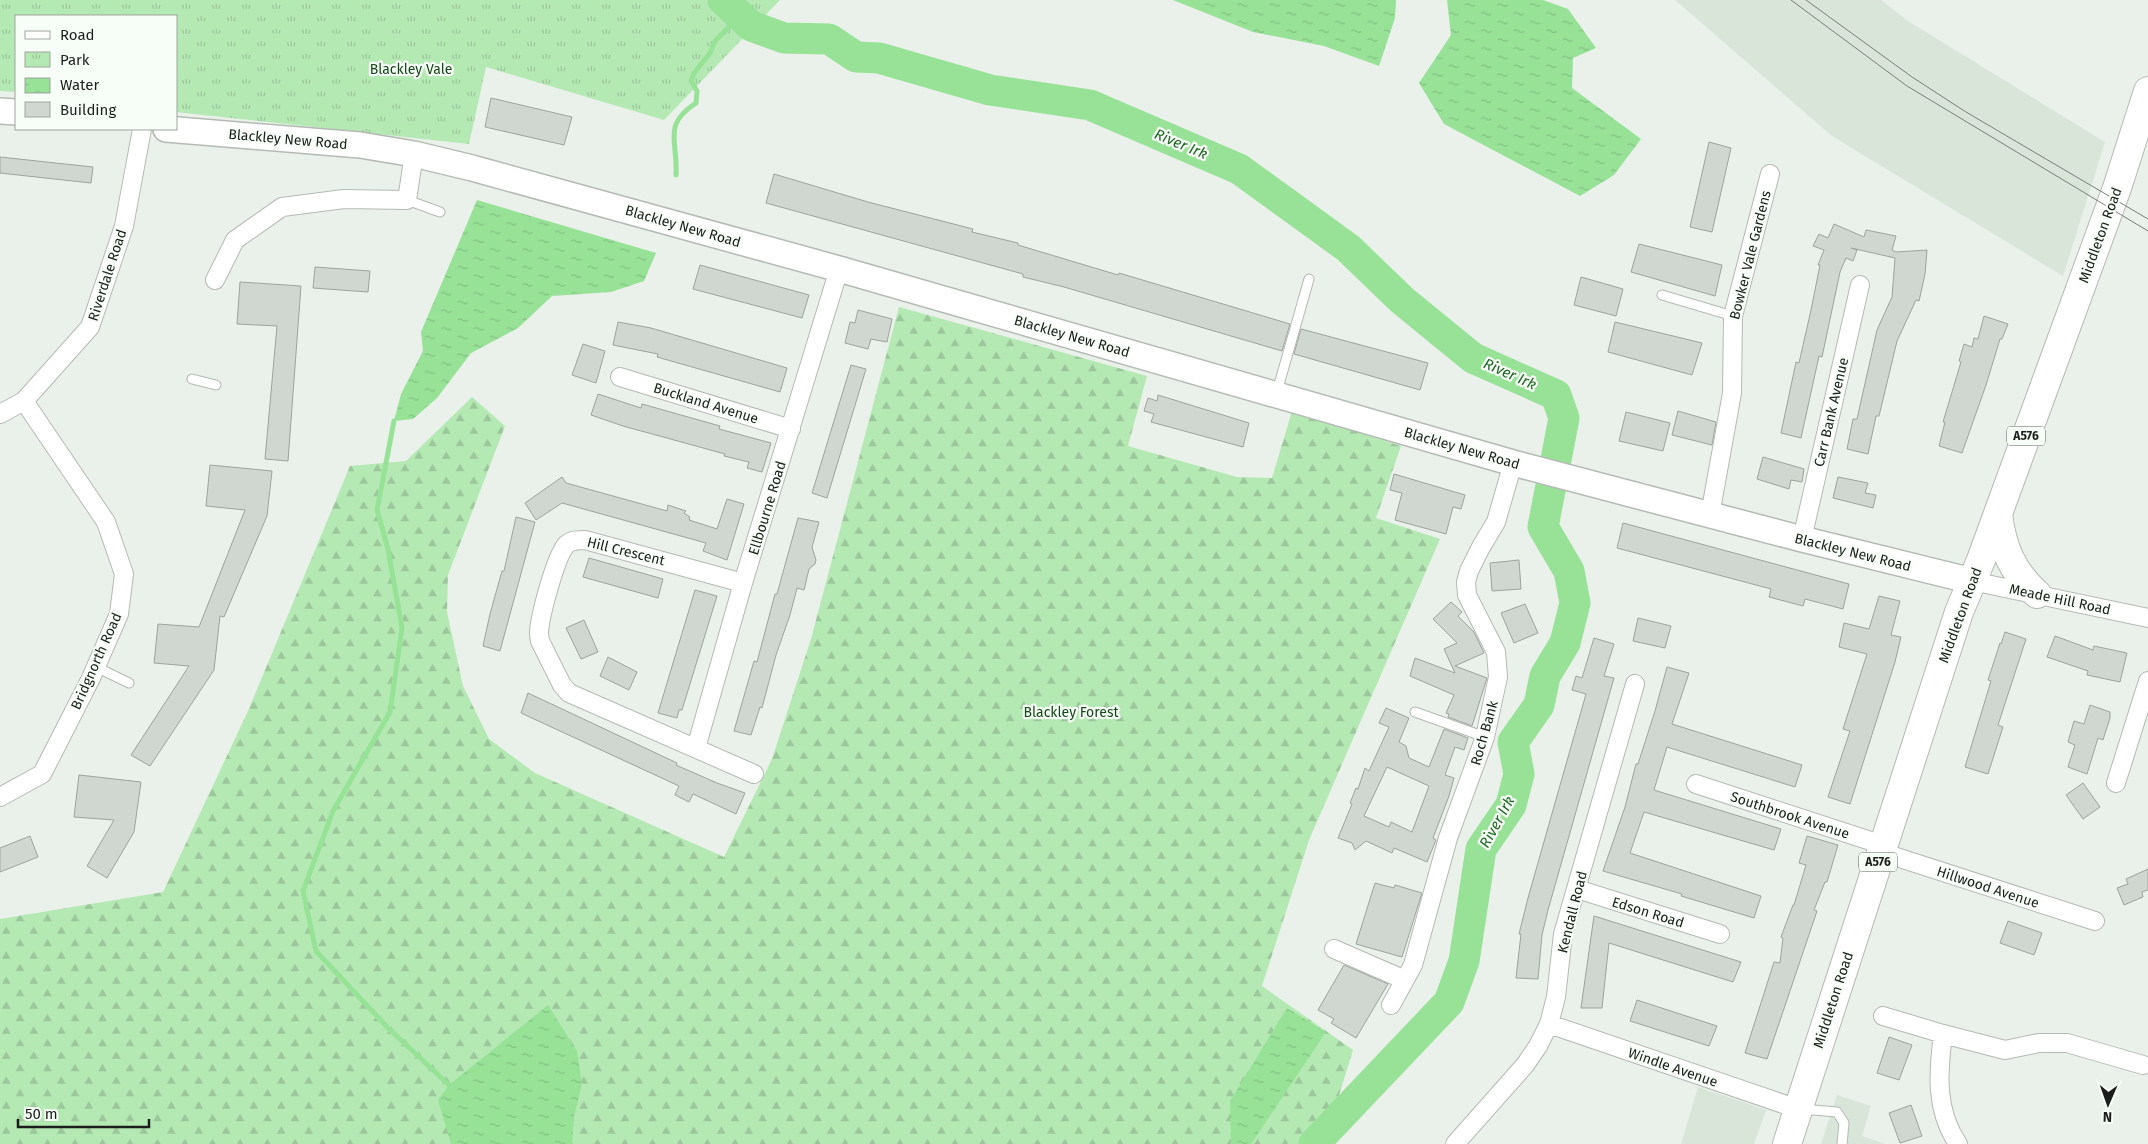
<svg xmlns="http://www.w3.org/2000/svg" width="2148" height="1144" viewBox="0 0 2148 1144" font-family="'Fira Sans',sans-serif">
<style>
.built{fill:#d9e5d9}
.forest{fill:url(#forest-firs)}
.park{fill:url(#park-tufts)}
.water{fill:url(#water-ripples)}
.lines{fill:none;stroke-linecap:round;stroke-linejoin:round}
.stream{stroke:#97e297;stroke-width:5}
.river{stroke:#97e297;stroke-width:31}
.building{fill:#d0d6d0;stroke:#9da39d;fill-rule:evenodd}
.lane-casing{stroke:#b4bab4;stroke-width:11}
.street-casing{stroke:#b4bab4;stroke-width:20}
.secondary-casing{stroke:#b4bab4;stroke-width:28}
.highway-casing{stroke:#b4bab4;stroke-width:30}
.lane{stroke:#fff;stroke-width:9}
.street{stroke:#fff;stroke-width:18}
.secondary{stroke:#fff;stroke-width:25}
.highway{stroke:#fff;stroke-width:28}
.tram{stroke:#7a7e7a;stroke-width:1}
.labels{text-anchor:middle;stroke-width:4.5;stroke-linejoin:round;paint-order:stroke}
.shield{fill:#f7fef7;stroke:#5e615e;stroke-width:1}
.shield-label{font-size:12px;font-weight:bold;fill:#1c1e1c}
.park-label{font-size:14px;fill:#144717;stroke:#f7fef7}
.street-label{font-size:14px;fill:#1c1e1c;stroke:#f7fef7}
.water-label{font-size:15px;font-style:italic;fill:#1f6925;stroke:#f7fef7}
</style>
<defs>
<pattern id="forest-firs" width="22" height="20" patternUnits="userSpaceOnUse" patternTransform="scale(1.25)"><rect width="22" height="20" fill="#b5e9b4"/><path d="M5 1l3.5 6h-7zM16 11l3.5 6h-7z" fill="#9bc79a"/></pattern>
<pattern id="park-tufts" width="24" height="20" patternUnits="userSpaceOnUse" patternTransform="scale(1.25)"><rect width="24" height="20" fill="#b5e9b4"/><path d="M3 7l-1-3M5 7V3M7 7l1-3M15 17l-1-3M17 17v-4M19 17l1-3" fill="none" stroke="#9bc79a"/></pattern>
<pattern id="water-ripples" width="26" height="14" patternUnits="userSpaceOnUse" patternTransform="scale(1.25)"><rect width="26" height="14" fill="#97e297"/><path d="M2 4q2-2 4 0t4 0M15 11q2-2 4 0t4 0" fill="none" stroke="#82c182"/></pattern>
</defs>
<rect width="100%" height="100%" fill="#eaf0ea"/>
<!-- built -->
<path class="built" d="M1675,0h206l27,21 197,121 -42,134 -231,-140z
M1698,1087l68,23 -12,34h-73z
M1837,1095l34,11 -9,30 23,8h-64z"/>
<!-- forest -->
<path class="forest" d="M899,307l248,69 -19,70 109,31 35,1 20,-67 109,35 -25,72 64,21 -131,301 -47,146 91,64 -17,55 -35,39h-1301v-225l163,-27 85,-181 102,-245 56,-5 66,-64 33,29 -57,149 -1,37 16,74 26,53 46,34 189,84 48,-98 39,-120z"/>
<!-- park -->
<path class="park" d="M0,0h780l-116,120 -178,-53 -17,77 -293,-32v-96h-160v76l-16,-1z"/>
<!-- water -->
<path class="water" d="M1173,0h223l-1,18 -16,48 -55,-20 -71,-14z
M1447,0h96l25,9 28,39 -23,10 -1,30 69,51 -27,36 -34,21 -136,-72 -25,-41 32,-48z
M477,200l179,53 -12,28 -33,11 -59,4 -34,32 -47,25 -34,45 -24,21 -19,2 7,-27 22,-43 -2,-19z
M548,1005l29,46 5,32 -8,34 -2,27h-121l-13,-44 11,-15z
M1287,1008l39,24 -75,112h-20l-1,-43z"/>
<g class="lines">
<!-- stream -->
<path class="stream" d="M676,175c2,-35 -14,-50 20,-72l1,-12 -6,-10 3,-8 16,-20 5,-12 25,-25
M394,421l-17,89 11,39 14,79 -12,84 -57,99 -30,80 13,60 72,77 61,57"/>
<!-- river -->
<path class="river" d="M723,0l28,26 33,12 45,1 27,18 23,1 111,32 100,15 149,64 109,79 54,52 71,58 83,37 8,23 -21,109 26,44 6,32 -10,40 -20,33 -6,29 -26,37 6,32 -8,31 -30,44 -17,112 -15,41 -135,142"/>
</g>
<!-- building -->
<path class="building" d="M491,98l81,19 -8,28 -79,-18z
M1709,142l22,6 -19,84 -22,-5z
M0,157l93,10 -2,16 -91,-10z
M774,174l94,28 105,27 -1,3 46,11v2l100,30 1,-2 171,51 -8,27 -218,-64 -41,-10v-3l-257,-71z
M1834,224l30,13 2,-7 30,6 -4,14 4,2 31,-2 -2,24 -6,27 -3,-1 -19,41 -18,75h-3l-8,38 -21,-5 6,-30h4l20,-89 15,-33 3,-39 -44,-10 6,2 -4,11 -7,-3 -6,14 -18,85 -3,-1 -18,82 -20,-5 15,-71 3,1 12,-53 9,-45h-2l6,-15 -11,-4 6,-12 9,4z
M1639,244l83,21 -7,31 -84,-24z
M700,265l109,30 -7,23 -109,-29z
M315,267l55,4 -2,21 -55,-4z
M1581,277l42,12 -7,27 -42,-11z
M240,282l61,4 -13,175 -23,-2 12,-133 -40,-2z
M858,310l34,9 -5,23 -16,-3 -3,10 -23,-6 5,-21 5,1z
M1984,316l24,8 -6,15h-2l-14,46 -24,68 -23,-7 6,-24h-2l18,-60 -2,-1 5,-17 8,3 2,-9 4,1z
M618,322l33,6 136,40 -7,24 -123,-35 1,-3 -45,-9z
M1615,322l87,21 -10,32 -84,-23z
M1301,329l127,34 -8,27 -126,-36z
M583,344l22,7 -9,32 -24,-8z
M851,365l15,4 -39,129 -15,-5z
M598,394l43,14 1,-4 78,22 -1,3 52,14 -9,29 -15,-4 2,-6 -25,-6 1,-2 -102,-28 -32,-11z
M1158,395l91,28 -6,24 -92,-25 3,-8 -10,-3 4,-13 9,3z
M1678,411l38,11 -4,23 -40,-10z
M1626,412l44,11 -7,28 -44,-10z
M1763,457l41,12 -2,13 -11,-2 -2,9 -32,-10z
M210,465l62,6 -5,45 -43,101 -4,-1 -6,54 -64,96 -19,-11 58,-89 -35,-3 4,-39 41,3 46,-117 -39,-4z
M1394,474l71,21 -4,14 -8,-2 -7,27 -51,-14 7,-27 -12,-3z
M562,477l4,6 101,28 1,-6 18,6 -2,2 6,4 -1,3 28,9 10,-30 17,5 -17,56 -24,-9 3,-8 -144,-40 -26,17 -11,-17z
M1838,477l30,6 -3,10 11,2 -3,13 -40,-10z
M516,517l19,5 -35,129 -17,-5 7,-32 12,-43h2z
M798,518l21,4 -7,25 4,13 -1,4 -6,5 -5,21 -7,-2 -7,27 -14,40 -14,53 -2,-1 -9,28 -17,-4 20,-70 3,1 18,-68h2z
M1623,523l226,61 -6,25 -38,-10 -2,7 -34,-9 2,-8 -154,-41z
M589,558l74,21 -5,19 -75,-21z
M1519,560l2,29 -29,2 -2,-28z
M695,590l22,6 -35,114h-3l-2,8 -19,-5z
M1879,596l21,5 -9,34 10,2 -6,25 -45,142 -22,-7 22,-66 -7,-2 24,-75 -28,-7 5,-24 25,6z
M1451,602l11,10 -4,4 16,16 10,21 -29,13 32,12 -15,48 -24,-9 1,-3 -3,-1 8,-18 -44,-19 5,-18 40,15 -11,-24 13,-6 -24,-24z
M1525,604l13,29 -24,10 -13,-30z
M1638,618l33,8 -6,22 -32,-7z
M584,620l14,32 -17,7 -15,-31z
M2005,632l21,7 -28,86 5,2 -15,47 -23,-7 26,-86 -3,-1 12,-37 1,1z
M2055,636l38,14 1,-4 33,7 -7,29 -33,-7 1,-4 -41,-14z
M1594,638l20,6 -10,32 10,2 -66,232 -6,25 -4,44 -22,-1 5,-44h-2l9,-36 58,-204 -14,-4 4,-14 6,2z
M608,657l29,15 -8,18 -29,-14z
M1667,667l22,6 -17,51 130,41 -7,22 -128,-40 -13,43 127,39 -7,21 -130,-38 -14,41 131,43 -7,22 -73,-22 1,-2 -79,-23 22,-64 11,-43h2l17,-53z
M528,693l149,70 -1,2 41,18 28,10 -9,21 -43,-20 -4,8 -14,-7 4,-9 -158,-73z
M2090,705l20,7v6l-7,22 -5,-2 -11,36 -19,-7 7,-22 -7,-3 6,-21 10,3z
M1386,708l23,10 -10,24 7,4 3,12 20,9 15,-38 24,9 -4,12 -9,-3 -10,28 9,3 -5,18 -16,42 3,2 -9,22 -33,-14 -2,5 -26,-12 -11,9 -3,-7 -14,-5 14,-34 -2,-1 6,-15 2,1 7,-21 4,3 20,-44 -10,-4zM1387,767l42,19 -17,46 -21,-10 -2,5 -25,-11z
M79,775l62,7 -7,50 -27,46 -20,-12 27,-46 -40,-3z
M2083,783l17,24 -17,12 -17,-24z
M30,836l8,21 -38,15v-24z
M1807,836l31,9 -11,37h-2l-11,28 3,1 -50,148 -22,-6 29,-91 6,1 3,-25 -2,-1 12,-32h1l12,-40 -7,-2z
M2148,869v21l-6,2 1,5 -19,8 -7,-17 11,-4 -2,-5z
M1375,883l19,5 1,-3 27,8 -20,64 -46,-13z
M1594,916l147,46 -8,20 -124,-39 -7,65h-21z
M2008,921l34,12 -8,22 -34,-12z
M1344,965l44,19 -32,54 -25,-15 3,-4 -16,-9z
M1637,1000l80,26 -8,20 -79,-25z
M1889,1037l23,8 -13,35 -22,-7z
M1911,1105l11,31 -22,7 -11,-30z"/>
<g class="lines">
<!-- lane casing -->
<g class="lane-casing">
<path id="lane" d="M407,200l33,12
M1662,295l71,21
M192,379l24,6
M1276,395l33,-116
M96,667l33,16
M1415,712l70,25
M1801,1109l36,3 7,11 -2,21"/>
</g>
<!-- street casing -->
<g class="street-casing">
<path id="street" d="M215,280l20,-40 47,-33 62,-8 63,1 7,-46
M620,377l171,52
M0,414l24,-13 66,-74 34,-101 18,-97
M1710,515l22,-122 1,-77 37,-142
M1802,539l58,-254
M1972,581l176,37
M743,583l-158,-43c-7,0 -13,0 -18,4 -11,10 -28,75 -28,90l1,7 22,44 7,8 185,81
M696,748l47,-165 96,-314
M2116,783l32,-102
M1696,784l187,61
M0,797l42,-23 49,-96 28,-64 5,-40 -18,-52 -82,-121
M1881,852l214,69
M1577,889l143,45
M1334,949l71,31
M1391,1005l22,-40 35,-127 37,-101 13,-60 -2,-25 -29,-57 -1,-13 3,-11 12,-24 15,-25 17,-59
M1883,1016l60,18
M1549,1024l249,85
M1455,1144l70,-79 13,-19 11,-22 7,-27 7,-63 72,-250
M1958,1144c-23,-34 -20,-71 -15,-110l62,16 34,-7h28l76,22"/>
</g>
<!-- secondary casing -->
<g class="secondary-casing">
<path id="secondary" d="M0,111l16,1
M166,129l194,16 54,9 58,14 367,101 674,194 289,76 170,42"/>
</g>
<!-- highway casing -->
<g class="highway-casing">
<path id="highway" d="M1998,514c4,33 14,58 39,80
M1787,1144l172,-532 22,-52 136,-372 31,-97"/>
</g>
<!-- lane -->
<use href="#lane" class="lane"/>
<!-- street -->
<use href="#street" class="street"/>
<!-- secondary -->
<use href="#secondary" class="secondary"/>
<!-- highway -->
<use href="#highway" class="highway"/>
<!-- tram -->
<path class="tram" d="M1791,0l116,86 241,145
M1806,0l106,77 54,35 182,107"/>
</g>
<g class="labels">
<!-- shield labels -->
<g class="shield">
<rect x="2007" y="426.5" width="38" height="19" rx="4"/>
<rect x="1859" y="852.5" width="38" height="19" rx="4"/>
</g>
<g class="shield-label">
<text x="2026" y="440">A576</text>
<text x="1878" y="866">A576</text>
</g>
<!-- park labels -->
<g class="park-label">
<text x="411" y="74">Blackley Vale</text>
<text x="1071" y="717">Blackley Forest</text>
</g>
<!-- street labels -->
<g class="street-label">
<text transform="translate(288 139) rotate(5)" y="5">Blackley New Road</text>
<text transform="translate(683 226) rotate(16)" y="5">Blackley New Road</text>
<text transform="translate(2100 235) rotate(-70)" y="5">Middleton Road</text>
<text transform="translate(1750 255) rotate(-76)" y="5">Bowker Vale Gardens</text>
<text transform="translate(107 275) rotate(-72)" y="5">Riverdale Road</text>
<text transform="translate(1072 336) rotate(16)" y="5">Blackley New Road</text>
<text transform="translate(706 403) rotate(17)" y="5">Buckland Avenue</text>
<text transform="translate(1831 412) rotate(-77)" y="5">Carr Bank Avenue</text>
<text transform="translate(1462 448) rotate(16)" y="5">Blackley New Road</text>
<text transform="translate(767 508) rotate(-73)" y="5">Ellbourne Road</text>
<text transform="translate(626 551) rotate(14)" y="5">Hill Crescent</text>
<text transform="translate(1853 552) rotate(14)" y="5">Blackley New Road</text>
<text transform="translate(2060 599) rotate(12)" y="5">Meade Hill Road</text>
<text transform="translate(1960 615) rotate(-70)" y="5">Middleton Road</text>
<text transform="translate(96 661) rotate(-66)" y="5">Bridgnorth Road</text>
<text transform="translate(1484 733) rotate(-74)" y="5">Roch Bank</text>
<text transform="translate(1790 815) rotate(18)" y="5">Southbrook Avenue</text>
<text transform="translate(1988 887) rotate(18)" y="5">Hillwood Avenue</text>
<text transform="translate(1572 912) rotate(-76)" y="5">Kendall Road</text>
<text transform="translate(1648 912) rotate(17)" y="5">Edson Road</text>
<text transform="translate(1833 1000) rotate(-72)" y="5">Middleton Road</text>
<text transform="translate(1673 1067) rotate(19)" y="5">Windle Avenue</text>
</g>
<!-- water labels -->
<g class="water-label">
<text transform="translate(1181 144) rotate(23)" y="5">River Irk</text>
<text transform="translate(1510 374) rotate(24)" y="5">River Irk</text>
<text transform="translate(1497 822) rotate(-61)" y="5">River Irk</text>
</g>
</g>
<!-- legend -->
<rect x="15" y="15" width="162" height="115" fill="#f7fef7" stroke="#9fa49f"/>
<rect x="25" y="31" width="25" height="8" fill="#ffffff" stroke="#9fa49f"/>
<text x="60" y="40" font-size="15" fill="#1c1e1c">Road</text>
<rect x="25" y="52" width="25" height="15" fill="url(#park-tufts)" stroke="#9fa49f"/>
<text x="60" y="65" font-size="15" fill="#1c1e1c">Park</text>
<rect x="25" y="78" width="25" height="15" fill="url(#water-ripples)" stroke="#9fa49f"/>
<text x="60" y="90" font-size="15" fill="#1c1e1c">Water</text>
<rect x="25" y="102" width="25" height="15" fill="#d0d6d0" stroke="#9fa49f"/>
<text x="60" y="115" font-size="15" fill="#1c1e1c">Building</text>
<!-- north arrow -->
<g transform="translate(2108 1104) rotate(182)" stroke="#f7fef7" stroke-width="4" paint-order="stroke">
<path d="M0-4L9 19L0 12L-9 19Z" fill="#1c1e1c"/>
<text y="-8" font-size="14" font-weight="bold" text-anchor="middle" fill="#1c1e1c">N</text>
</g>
<!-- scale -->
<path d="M18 1119v8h131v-8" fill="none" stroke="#1c1e1c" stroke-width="2.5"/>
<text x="25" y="1119" font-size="15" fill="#1c1e1c" stroke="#f7fef7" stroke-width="4" paint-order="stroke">50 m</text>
</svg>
